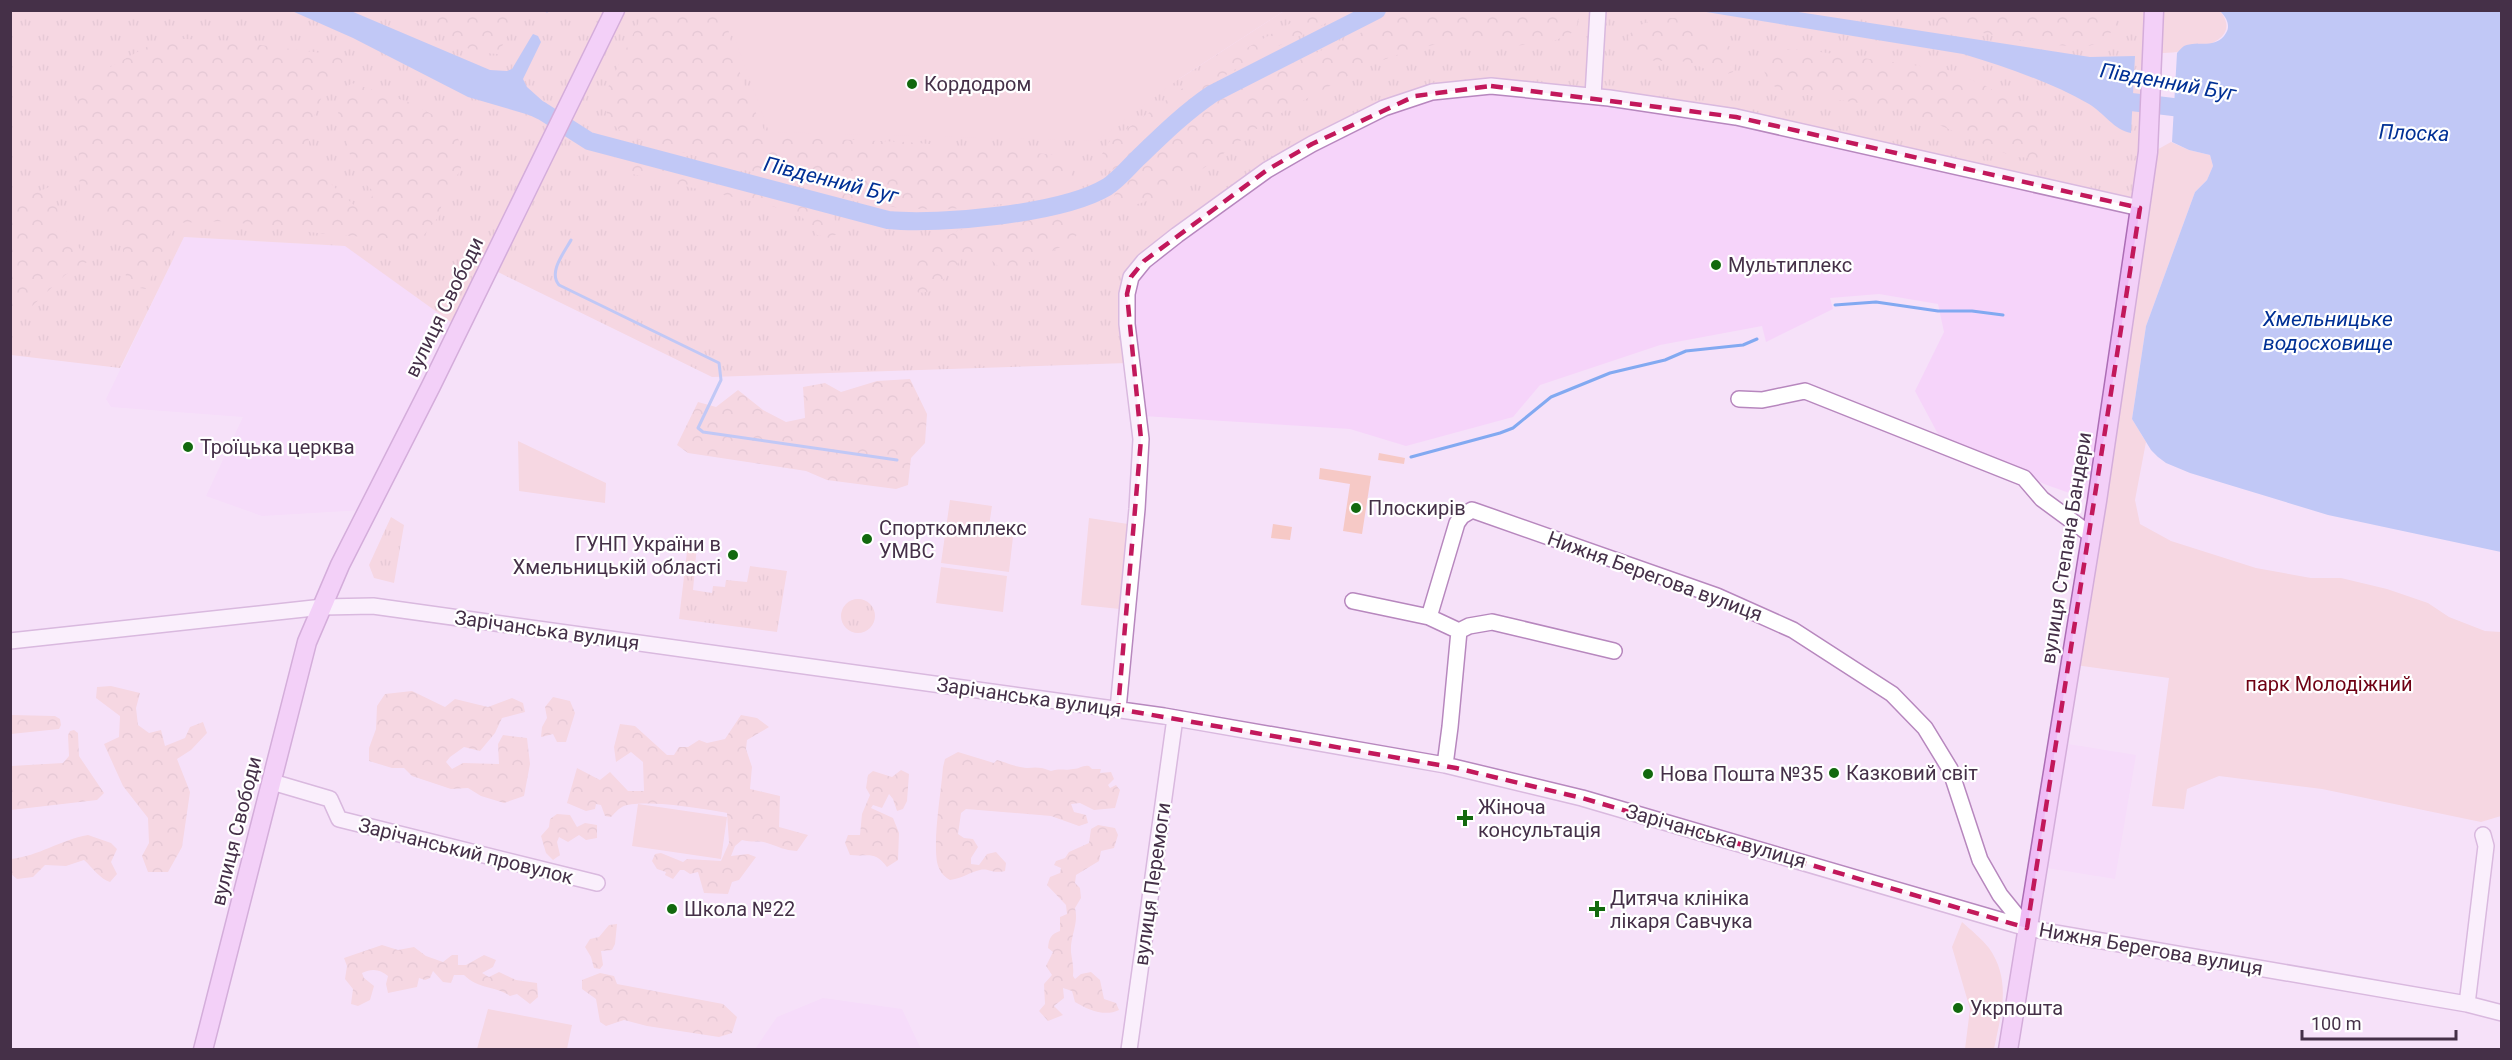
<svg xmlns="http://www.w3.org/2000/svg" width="2512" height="1060" viewBox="0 0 2512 1060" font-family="Roboto,sans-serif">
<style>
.built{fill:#f6d4fa}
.grass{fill:url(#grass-tufts)}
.forest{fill:url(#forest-crowns)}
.park{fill:#f6c9c6}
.water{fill:#82a9f1}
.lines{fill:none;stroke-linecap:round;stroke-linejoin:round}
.stream{stroke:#82a9f1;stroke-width:3}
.river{stroke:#82a9f1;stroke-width:18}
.minor-casing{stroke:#b787be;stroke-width:18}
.major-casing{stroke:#ac6db5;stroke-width:21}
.minor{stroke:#fff;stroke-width:15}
.major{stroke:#efbbf6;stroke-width:18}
.marked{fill:none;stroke:#c2185b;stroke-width:4.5;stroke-dasharray:12 8;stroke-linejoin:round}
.poi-dot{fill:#12690e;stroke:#fff;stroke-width:2}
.labels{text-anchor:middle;stroke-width:4.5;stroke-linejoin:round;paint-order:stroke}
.poi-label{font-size:20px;fill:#453048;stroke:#fff;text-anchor:start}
.street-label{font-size:20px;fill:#453048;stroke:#fff}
.park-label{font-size:20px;fill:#6f0114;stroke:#fff}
.water-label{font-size:21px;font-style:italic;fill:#003095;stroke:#fff}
</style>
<defs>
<pattern id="grass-tufts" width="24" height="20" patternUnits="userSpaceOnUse" patternTransform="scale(1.5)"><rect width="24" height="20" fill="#f6c9c6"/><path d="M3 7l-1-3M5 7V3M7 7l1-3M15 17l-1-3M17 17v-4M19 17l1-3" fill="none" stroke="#d4adac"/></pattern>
<pattern id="forest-crowns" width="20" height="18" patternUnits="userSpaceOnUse" patternTransform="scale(1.5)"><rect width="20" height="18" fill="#f6c9c6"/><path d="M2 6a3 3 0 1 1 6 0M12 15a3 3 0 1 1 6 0" fill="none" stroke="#d4adac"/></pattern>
</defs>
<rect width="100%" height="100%" fill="#f6e1f9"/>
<!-- built -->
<path class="built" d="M1491,90l244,31 399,90 -42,290 -48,-17 -106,-50 -23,-43 29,-59 -6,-28 -59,-10 -49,4 3,11 -67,33 -4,-16 -102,19 -120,40 -27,32 -107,29 -56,-17 -207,-13 -13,-109 8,-34 153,-113 95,-48 47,-15z
M184,237l162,9 109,79 -92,185 -101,6 -56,-20 37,-79 -132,-10 -5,-8z
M2062,743l74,12 -21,124 -74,-12z
M823,998l79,11 19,40h-166l22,-32z"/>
<!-- grass -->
<path class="grass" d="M11,11h599l-155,314 -110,-79 -161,-9 -64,131 -109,-13z
M621,11h111v20l447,48 105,-68h310l-5,80 -98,-10 -109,23 -251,164 -3,95 -416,14 -214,-105 43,-96z
M1603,11h546l-13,191 -539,-110z
M391,517l13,8 -10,58 -20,-5 -5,-13z
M688,543l9,2 -4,45 19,3 1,-7 12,1 1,-7 21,2 3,-16 37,5 -10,61 -98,-13z
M841 616a17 17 0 1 1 34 0a17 17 0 1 1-34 0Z"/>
<!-- forest -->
<path class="forest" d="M2118,10l-3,16 -10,15 -20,6 -43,-3 -86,-16 -33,-13 -21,-4z
M418,11h102l-22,43c-38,-1 -54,-20 -80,-43z
M644,11h82c2,35 23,91 40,122l10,4 130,5 152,13 13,9v14l-16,14 -31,10 -84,8 -40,-2 -52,-8 -221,-64 -18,-15 -6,-23z
M1312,11h41c-49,22 -100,45 -144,75 -33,23 -62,53 -90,81l-7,3 -7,-8 -3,-8 7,-12 97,-71z
M1578,11l2,4 -5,16c-40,24 -77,10 -120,11 -35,2 -85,21 -116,39 -25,14 -51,27 -75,43 -32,20 -111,93 -148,80l-2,-8 5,-11 33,-32 55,-46 51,-29 90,-39 57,-28z
M1656,18h27l27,22 11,1 11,7 4,13 -3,11 -15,5c-35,-23 -37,-13 -73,-17l-14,-12 -3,-11 6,-9z
M163,38l67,3 114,15 -6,23 -16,17 -14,35 2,25 23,30 23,21 10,2 8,-17 -18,-17 -18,-61 4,-23 10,-8 56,19 45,23c12,32 16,41 -10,67l-3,23 -20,25 -87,-5 -108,-14 -50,2 -29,66 -19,-3 -6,-54 -41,-31 -3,-116z
M1784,49l22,1 142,20 38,16 38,24 12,13 8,31 -7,4 -23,-1 -110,-47 -123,-19 -14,-10 -4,-15 6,-12z
M615,156h13c66,16 144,28 205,60l7,16 -10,6 -13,-3 -15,-18 -30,-11 -153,-35 -6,-8z
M54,185l5,36 30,40 -24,14 -36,34 -18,10v-106l3,-11z
M1070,214l10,4 2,8 -9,15 -64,31 -8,-3 -14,-13 -21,-2 -33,37 -15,2 -9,-22 10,-20 38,-20 55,-12z
M910,379l17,35 -2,29 -14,15 -3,27 -12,4 -69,-9 -21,-9 -118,-18 -11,-8 21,-43 18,5 22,-17 25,20 23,12 19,-4 -2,-31 22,-4 16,9 36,-11z
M111,686l29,7 -4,15 2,17 11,8 12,-3 4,16 20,-8 5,-11 13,-5 4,11 -16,17 -14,9 13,33 -8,55 -14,25h-20l-6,-16 7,-13 -1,-25 -25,-32 -19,-42 15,-7 1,-21 -24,-18 1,-11z
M412,691l33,16 10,-8 33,8 24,-9 11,5 2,9 -23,6 -7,15 -15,18 -16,-4 -14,10 -4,5 6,7 11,-6 36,1 -1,-20 5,-9 24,3 3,26 -6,32 -20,7 -23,-7 -13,-8 -17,1 -39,-13 -8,-8h-12l-23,-7v-13l7,-19 1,-23 8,-12z
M553,697l17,4 5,12 -9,29h-9l-4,-8 -12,3 1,-10 5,-9 -2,-11z
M11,715l44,1 5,3 1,6 -2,4 -48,5z
M741,715l16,3 12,9 -22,13 -1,9 6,18 -2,22 30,7 -1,31 29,8 -11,16c-14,-1 -17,-4 -30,-8 -7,-3 -16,0 -25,-3l-7,6 -4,10 17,-2 8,3 -17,23 -7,2 -4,12 -24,-1 -6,-21 -8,2 -6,-4h-4l-7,9 -8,-4 1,-3 -9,-3 -5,-8 3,-7 6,-1 22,9 4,-3 34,2 8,-18 -2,-30c-21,-4 -88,-15 -105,-6 -4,2 -8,7 -11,10l-6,-1 -4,-11 -5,-1 -1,5 -9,2 -19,-8 10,-35 23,12 10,-8 18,19h16l-1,-29 -12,-10 -15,10 -2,-15 6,-23 15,2 32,29h7l5,-8h9l11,-7 8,3 18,-4z
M74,730l4,3 1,23 25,37 -7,7 -86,10v-44l52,-3 6,-7 -1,-21 2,-4z
M958,752l36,11 3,-3c8,2 21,8 30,8 9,-1 15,-1 24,3 10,-3 13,0 22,-2 7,0 9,-4 16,-3l3,3h9l-1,4 11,-1 3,7 -6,6 2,3 6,-3 4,5 -5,18 -21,2 -14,-7 -9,1 3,8 12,3 2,8 -9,3 -28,-10 -85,-7 -5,4 -3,21 6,4 9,1 5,8 -7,11v6l8,1 8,-11 9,-2 10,11 -1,8c-14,3 -16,-3 -25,-1 -10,2 -19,9 -30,10 -7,-4 -11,-9 -13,-18 -4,-26 4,-68 6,-95l2,-8z
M901,770l8,4 -2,27 -4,8 -6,2 -4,-12 -4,-5 -7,14 -9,-3 -2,3 22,10 6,15 -1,27 -11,7c-13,-17 -18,-10 -37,-12l-5,-12 3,-8h12l2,-21 8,-19 -4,-7 2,-13 5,-4 19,6z
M557,814l13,1 7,12 8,-4 12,2v13l-11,2 -7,-5 -11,7 -9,-5 -2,5 3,13 -7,5 -7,-7 -5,-17 8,-9 1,-8z
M1098,825l17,3 3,7 -4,13 -13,3 -2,10 -23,14 -1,8 5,5 1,10 -6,10c4,16 -5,28 -4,44 1,9 3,14 2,24l2,3 6,-5 10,-2 9,8 4,19 12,4 3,7c-14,7 -31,0 -44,-8l-3,-11 -9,-3 1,10 -10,8 9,9 -15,6 -9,-10 6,-7 -1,-20 8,-9 -6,-9 7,-14 -5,-4c1,-10 3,-14 12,-17v-14l7,-3 -1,-9 -19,-20 3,-8 10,-4 1,-5 -7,-3 2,-4 9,-3 4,-6 20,-9 2,-14z
M88,835l23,8 6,6 -6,13 6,12 -7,8c-10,-3 -17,-14 -26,-22l-18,6 -21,-1 -12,12 -16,2 -6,-5v-15c28,-3 49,-19 77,-24z
M617,924l-2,20 -3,6 -11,1 2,14 -3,4 -6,-1 -3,-11 -6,-10 5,-8 9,-2 10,-12z
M382,945l16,5 16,-3 12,9 17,6 9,-7h6v10h8l18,-10 12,5 -3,7 -11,6 7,4 10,-5 17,8 21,3 1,14 -8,7 -13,-10 -7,2c-16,-11 -31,-6 -46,-21h-10l-3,8 -8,-1 -10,-11 -3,7 -5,2 -6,-2 -2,9 -29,6 -2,-9 2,-8c-8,-7 -16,-8 -26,-3l2,5 10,8 -4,14 -12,6 -7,-2 2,-15 -8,-10 2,-13 -3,-8z
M600,973l14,3 3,8 106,20 14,13 -5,16 -13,4 -72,-11 -23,-6 -18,6 -6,-4 -4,-23 -14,-10v-9z"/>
<!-- park -->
<path class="park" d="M732,11v-1l552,1 -105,68 -82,62 -328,-9 -37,-101z
M2160,11h60c27,34 -38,42 -60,42z
M2171,142l18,8 21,5 3,11 -6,14 -12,12 -49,134 -14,93 14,23 -11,58 5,24 31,17 85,27 55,10h30l46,11 41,14 21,14 36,14 16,1v184l-20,6 -159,-33 -103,-13 -32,13 -3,20 -32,-3 17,-128 -94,-13 78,-513z
M518,441l88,42 -1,20 -86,-12z
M1379,453l26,5 -1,6 -26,-4z
M1320,468l51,8 -9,58 -19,-3 7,-47 -31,-5z
M950,500l42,6 -4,27 25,4 -4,35 -68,-9z
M1089,518l39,6 -8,85 -39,-4z
M1273,524l19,3 -2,13 -19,-2z
M941,567l66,9 -4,36 -67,-9z
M638,804l89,13 -6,42 -89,-13z
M1962,922c9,8 20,17 27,26 23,33 12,66 5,101h-29l5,-40 -18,-62z
M488,1009l84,16 -5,24h-90z"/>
<!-- water -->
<path class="water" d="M292,11h59l139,59 17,1 5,-2 19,-32 2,-3 5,2 3,6 -18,37 4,8 19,17 -6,12 -4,1 -68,-20 -115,-59z
M1700,11h92l298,46 45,-1 -4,77c-17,-3 -27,-20 -42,-29 -39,-22 -83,-37 -126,-50z
M2220,11h281v541l-173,-37 -138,-42 -24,-10 -8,-6 -7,-7 -19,-31 14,-93 49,-134 12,-12 6,-14 -3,-11 -21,-5 -17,-8 5,-89c2,-2 4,-5 7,-7 14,-6 32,4 42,-13 5,-8 0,-16 -6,-22z"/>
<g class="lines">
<!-- stream -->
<path class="stream" d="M547,11v-1
M571,240c-7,13 -23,32 -12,45l160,78 2,17 -23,48 5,4 194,28
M1835,305l41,-3 62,9h34l31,4
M1411,457l89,-24 13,-5 38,-31 59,-24 55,-13 21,-9 57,-6 14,-6"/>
<!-- river -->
<path class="river" d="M2109,97l14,4 75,9
M521,101l21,10 47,30 299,79c52,5 174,-6 219,-33 11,-7 20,-18 30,-28 24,-23 47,-46 75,-65l165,-84"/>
<!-- minor casing -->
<g class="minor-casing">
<path id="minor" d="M1593,96l5,-86
M1739,399l23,1 43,-9 219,87 18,21 49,36
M1353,601l76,16
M1459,631l10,-5 23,-4 122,29
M10,641l313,-34 50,-1 791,110 281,49 137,33 445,130 440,76 35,9
M1118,709l19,-200 4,-70 -14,-115v-30l4,-17 13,-16 33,-26 90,-65 45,-26 72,-36 48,-16 59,-6 118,12 127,19 404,91
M1445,765l5,-38 9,-96 -30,-14 28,-94 5,-7 10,-6 245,86 76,34 99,64 33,34 25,41 30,91 20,35 26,32
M279,784l51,15 9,20 258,64
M2467,1004l19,-158 -3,-11
M1129,1050l46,-332"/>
</g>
<!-- major casing -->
<g class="major-casing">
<path id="major" d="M203,1050l104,-408 33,-77 91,-179 184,-376
M2008,1050l89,-549 43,-293 8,-56 6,-142"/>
</g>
<!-- minor -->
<use href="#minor" class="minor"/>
<!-- major -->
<use href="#major" class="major"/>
</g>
<!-- marked area -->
<path d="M0 0H2512V1060H0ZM1491,86l245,31 404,91 -113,720 -445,-130 -126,-30 -338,-59 23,-270 -14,-145 4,-17 13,-16 123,-91 45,-26 103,-48z" fill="#f6e1f9" fill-opacity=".55" fill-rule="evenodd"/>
<path class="marked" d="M1491,86l245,31 404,91 -113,720 -445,-130 -126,-30 -338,-59 23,-270 -14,-145 4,-17 13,-16 123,-91 45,-26 103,-48z"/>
<!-- markers -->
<g class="poi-dot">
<circle cx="912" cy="84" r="6"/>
<circle cx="1716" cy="265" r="6"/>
<circle cx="188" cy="447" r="6"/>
<circle cx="1356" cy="508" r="6"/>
<circle cx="867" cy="539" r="6"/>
<circle cx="733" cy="555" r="6"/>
<circle cx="1834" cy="773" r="6"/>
<circle cx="1648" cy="774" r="6"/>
<path d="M1462 809h6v6h6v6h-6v6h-6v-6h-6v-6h6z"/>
<circle cx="672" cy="909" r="6"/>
<path d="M1594 900h6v6h6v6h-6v6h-6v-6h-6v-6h6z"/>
<circle cx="1958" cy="1008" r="6"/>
</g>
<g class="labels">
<!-- poi labels -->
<g class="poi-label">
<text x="924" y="91">Кордодром</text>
<text x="1728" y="272">Мультиплекс</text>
<text x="200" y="454">Троїцька церква</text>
<text x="1368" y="515">Плоскирів</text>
<text x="879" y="535">Спорткомплекс<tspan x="879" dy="23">УМВС</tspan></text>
<text x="721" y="551" text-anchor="end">ГУНП України в<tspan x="721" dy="23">Хмельницькій області</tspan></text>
<text x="1846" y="780">Казковий світ</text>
<text x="1660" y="781">Нова Пошта №35</text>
<text x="1478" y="814">Жіноча<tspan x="1478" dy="23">консультація</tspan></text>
<text x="1610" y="905">Дитяча клініка<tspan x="1610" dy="23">лікаря Савчука</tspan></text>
<text x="684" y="916">Школа №22</text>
<text x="1970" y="1015">Укрпошта</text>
</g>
<!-- street labels -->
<g class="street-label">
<text transform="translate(444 307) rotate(-64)" y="7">вулиця Свободи</text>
<text transform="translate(2066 548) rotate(-81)" y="7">вулиця Степана Бандери</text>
<text transform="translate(1655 576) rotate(20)" y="7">Нижня Берегова вулиця</text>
<text transform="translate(547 630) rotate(8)" y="7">Зарічанська вулиця</text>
<text transform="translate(1029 697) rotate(8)" y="7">Зарічанська вулиця</text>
<text transform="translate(236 831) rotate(-76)" y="7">вулиця Свободи</text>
<text transform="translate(1716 836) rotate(16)" y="7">Зарічанська вулиця</text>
<text transform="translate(466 851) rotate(14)" y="7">Зарічанський провулок</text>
<text transform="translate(1152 884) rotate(-82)" y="7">вулиця Перемоги</text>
<text transform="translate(2151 949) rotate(10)" y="7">Нижня Берегова вулиця</text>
</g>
<!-- park labels -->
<g class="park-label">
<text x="2329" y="691">парк Молодіжний</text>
</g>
<!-- water labels -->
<g class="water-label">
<text transform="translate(2168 82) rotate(10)" y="7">Південний Буг</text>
<text transform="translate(2414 133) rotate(2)" y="7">Плоска</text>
<text transform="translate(831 180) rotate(14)" y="7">Південний Буг</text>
<text x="2328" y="326">Хмельницьке<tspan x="2328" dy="24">водосховище</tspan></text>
</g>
</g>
<!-- border -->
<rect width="2512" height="1060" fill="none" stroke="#453048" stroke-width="24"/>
<!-- scale -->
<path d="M2302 1030v9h154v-9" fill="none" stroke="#453048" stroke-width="3"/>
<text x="2311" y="1030" font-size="18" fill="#453048" stroke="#ffffff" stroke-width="4.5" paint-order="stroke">100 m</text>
</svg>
